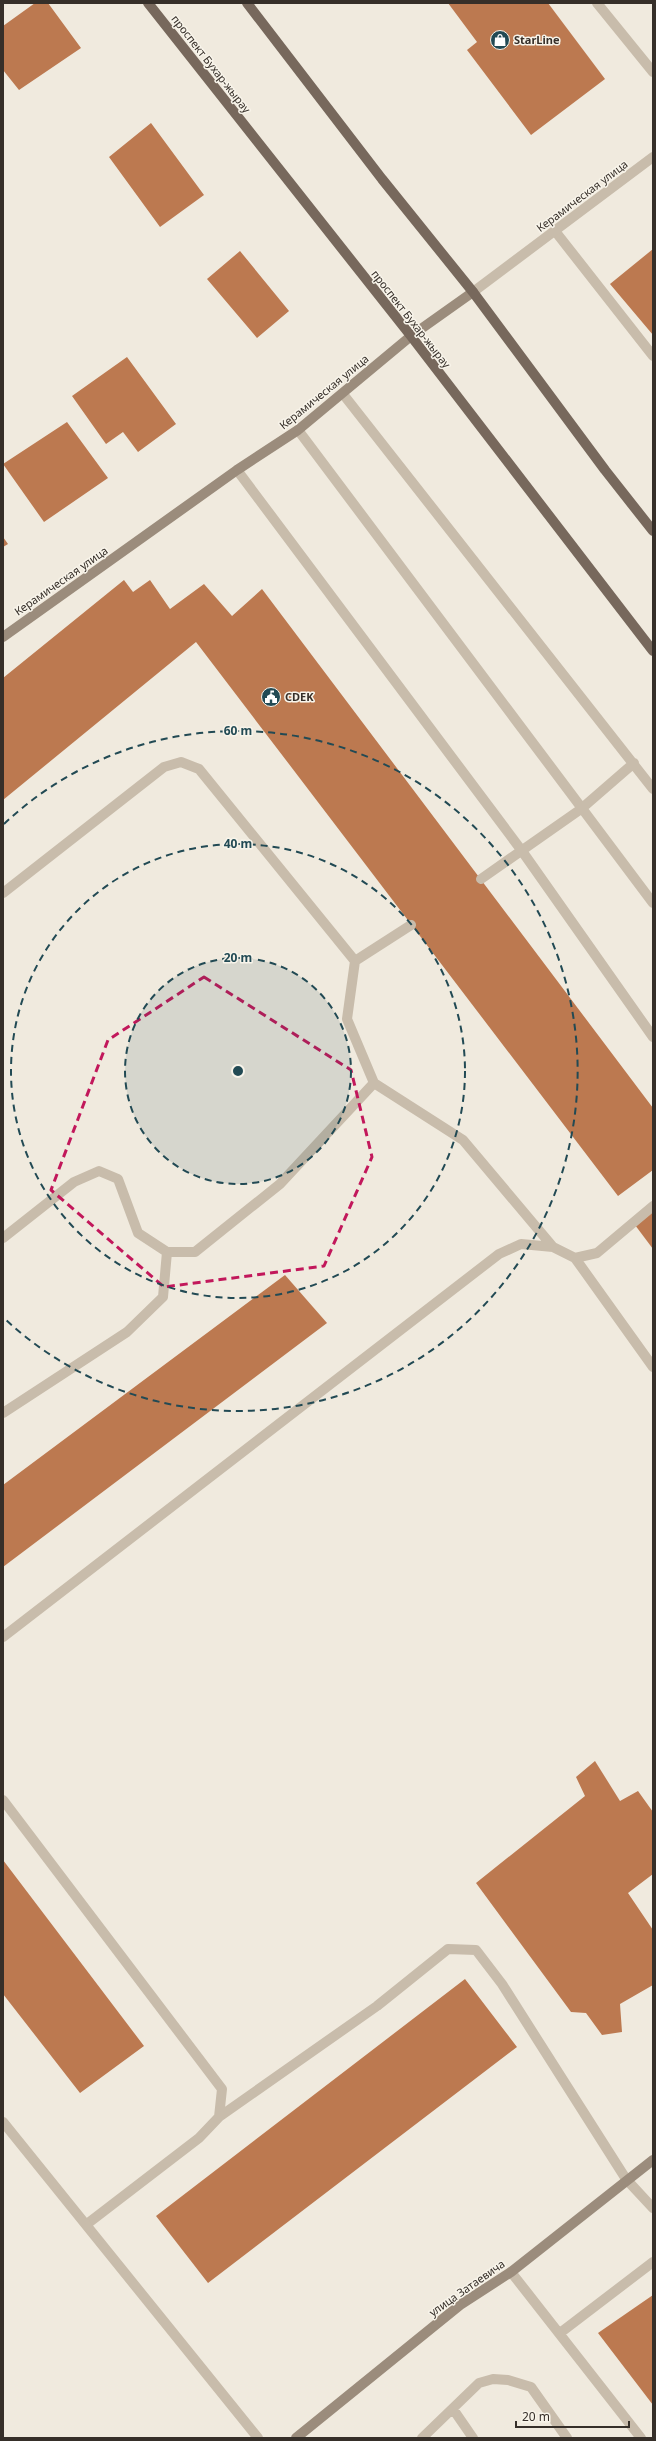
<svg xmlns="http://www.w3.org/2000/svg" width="656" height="2441" viewBox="0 0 656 2441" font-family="'Noto Sans',sans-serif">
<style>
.building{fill:#bc7950}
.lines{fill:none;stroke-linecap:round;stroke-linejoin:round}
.lane{stroke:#c8bcab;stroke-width:10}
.street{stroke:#c8bcab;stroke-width:10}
.secondary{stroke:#9b8c7c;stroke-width:10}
.primary{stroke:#77685c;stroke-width:10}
.marked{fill:none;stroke:#c2185b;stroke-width:3;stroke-dasharray:8 5;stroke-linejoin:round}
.ring{fill:none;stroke:#224a54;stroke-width:2;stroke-dasharray:7 5}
.labels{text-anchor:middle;stroke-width:3;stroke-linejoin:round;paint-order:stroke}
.poi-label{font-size:11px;font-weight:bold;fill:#362f29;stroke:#f8f4ea;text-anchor:start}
.street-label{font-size:11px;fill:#362f29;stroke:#f8f4ea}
.centre{fill:#224a54;stroke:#f8f4ea;stroke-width:2}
.ring-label{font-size:12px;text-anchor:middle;font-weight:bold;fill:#224a54;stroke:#f8f4ea;stroke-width:3;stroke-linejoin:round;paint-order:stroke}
</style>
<rect width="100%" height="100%" fill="#f0eade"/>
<!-- building -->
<path class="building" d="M35,3h13l33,45 -62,42 -16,-20v-44z
M448,3h100l57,76 -74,56 -64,-85 10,-8z
M151,123l53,72 -44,32 -51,-70z
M653,249v86l-43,-51z
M240,251l49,60 -32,27 -50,-59z
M127,357l49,67 -38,28 -15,-20 -17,12 -34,-48z
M67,422l41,56 -64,44 -41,-58z
M3,537l5,7 -5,3z
M124,580l9,12 17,-12 20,29 34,-25 28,32 30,-27 391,519v62l-35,26 -422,-554 -193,158v-122z
M653,1210v39l-18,-24z
M285,1275l42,48 -324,244v-82z
M595,1761l25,40 18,-10 15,21v62l-25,19 25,37v55l-33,19 2,28 -20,3 -16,-22 -15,-1 -95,-129 109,-87 -9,-19z
M3,1860l141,186 -64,47 -77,-99z
M465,1979l52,68 -309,236 -52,-67z
M653,2295v110l-55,-72z"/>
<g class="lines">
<!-- lane -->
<path class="lane" d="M597,3l56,69
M555,231l98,125
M343,394l310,395
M298,430l355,473
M237,470l285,381 131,186
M481,879l100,-70 53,-46
M3,893l161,-126 17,-5 18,7 156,192 -8,58 27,64 89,57 90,107 22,11 22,-5 56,-47
M355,961l56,-36
M3,1238l71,-56 25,-11 19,8 20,54 29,19h28l85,-68 94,-101
M575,1258l78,109
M3,1413l124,-81 36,-35 4,-45
M3,1637l496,-383 22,-10 32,3
M3,1800l219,289 -3,28 -20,21 -112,86
M219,2117l158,-111 71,-57 28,1 26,34 124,195 27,29
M511,2272l130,166
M560,2333l93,-71
M453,2409l20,29
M422,2438l57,-55 14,-4 15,1 23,7 36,51"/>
<!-- street -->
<path class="street" d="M473,292l180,-135
M3,2122l255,316"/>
<!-- secondary -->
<path class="secondary" d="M3,637l234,-167 61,-40 113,-94 62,-44
M296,2438l164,-133 51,-33 142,-112"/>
<!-- primary -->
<path class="primary" d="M148,3l263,333 242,315
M247,3l135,176 91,113 132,178 48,61"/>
</g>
<!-- marked area -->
<path class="marked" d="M204,977l147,93 21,87 -48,109 -160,21 -113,-97 57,-150z"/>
<!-- distance rings -->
<circle cx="238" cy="1071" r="113" fill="#224a54" fill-opacity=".12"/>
<g class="ring">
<circle cx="238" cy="1071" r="113"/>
<circle cx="238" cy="1071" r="227"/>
<path d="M4 824A340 340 0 1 1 4 1318"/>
</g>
<!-- icons -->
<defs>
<g id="shop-disc" transform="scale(1)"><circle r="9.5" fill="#224a54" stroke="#f8f4ea"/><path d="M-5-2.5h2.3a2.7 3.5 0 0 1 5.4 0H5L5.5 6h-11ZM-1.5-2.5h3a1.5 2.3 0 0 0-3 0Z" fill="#fff"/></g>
<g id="civic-disc" transform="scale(1)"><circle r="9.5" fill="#224a54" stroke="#f8f4ea"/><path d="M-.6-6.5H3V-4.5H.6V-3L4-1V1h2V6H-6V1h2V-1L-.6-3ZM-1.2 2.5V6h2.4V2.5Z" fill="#fff"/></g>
</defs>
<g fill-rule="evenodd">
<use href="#shop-disc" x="500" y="40"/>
<use href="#civic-disc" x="271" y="697"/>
</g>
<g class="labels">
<!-- poi labels -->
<g class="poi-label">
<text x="514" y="44">StarLine</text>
<text x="285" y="701">CDEK</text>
</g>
<!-- street labels -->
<g class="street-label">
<text transform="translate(211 64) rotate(52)" y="4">проспект Бухар-жырау</text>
<text transform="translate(582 196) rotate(-37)" y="4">Керамическая улица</text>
<text transform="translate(411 319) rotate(52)" y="4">проспект Бухар-жырау</text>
<text transform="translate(324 392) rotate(-39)" y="4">Керамическая улица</text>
<text transform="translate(61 581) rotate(-35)" y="4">Керамическая улица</text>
<text transform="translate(467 2288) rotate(-35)" y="4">улица Затаевича</text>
</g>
</g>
<circle cx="238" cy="1071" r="6" class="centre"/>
<g class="ring-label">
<text x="238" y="735">60 m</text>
<text x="238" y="848">40 m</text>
<text x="238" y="962">20 m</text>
</g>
<!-- border -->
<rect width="656" height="2441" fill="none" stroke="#362f29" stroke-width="8"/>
<!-- scale -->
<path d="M516 2421v6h113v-6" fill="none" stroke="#362f29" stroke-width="2"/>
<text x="522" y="2421" font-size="12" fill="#362f29" stroke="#f8f4ea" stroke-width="3" paint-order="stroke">20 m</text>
</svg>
